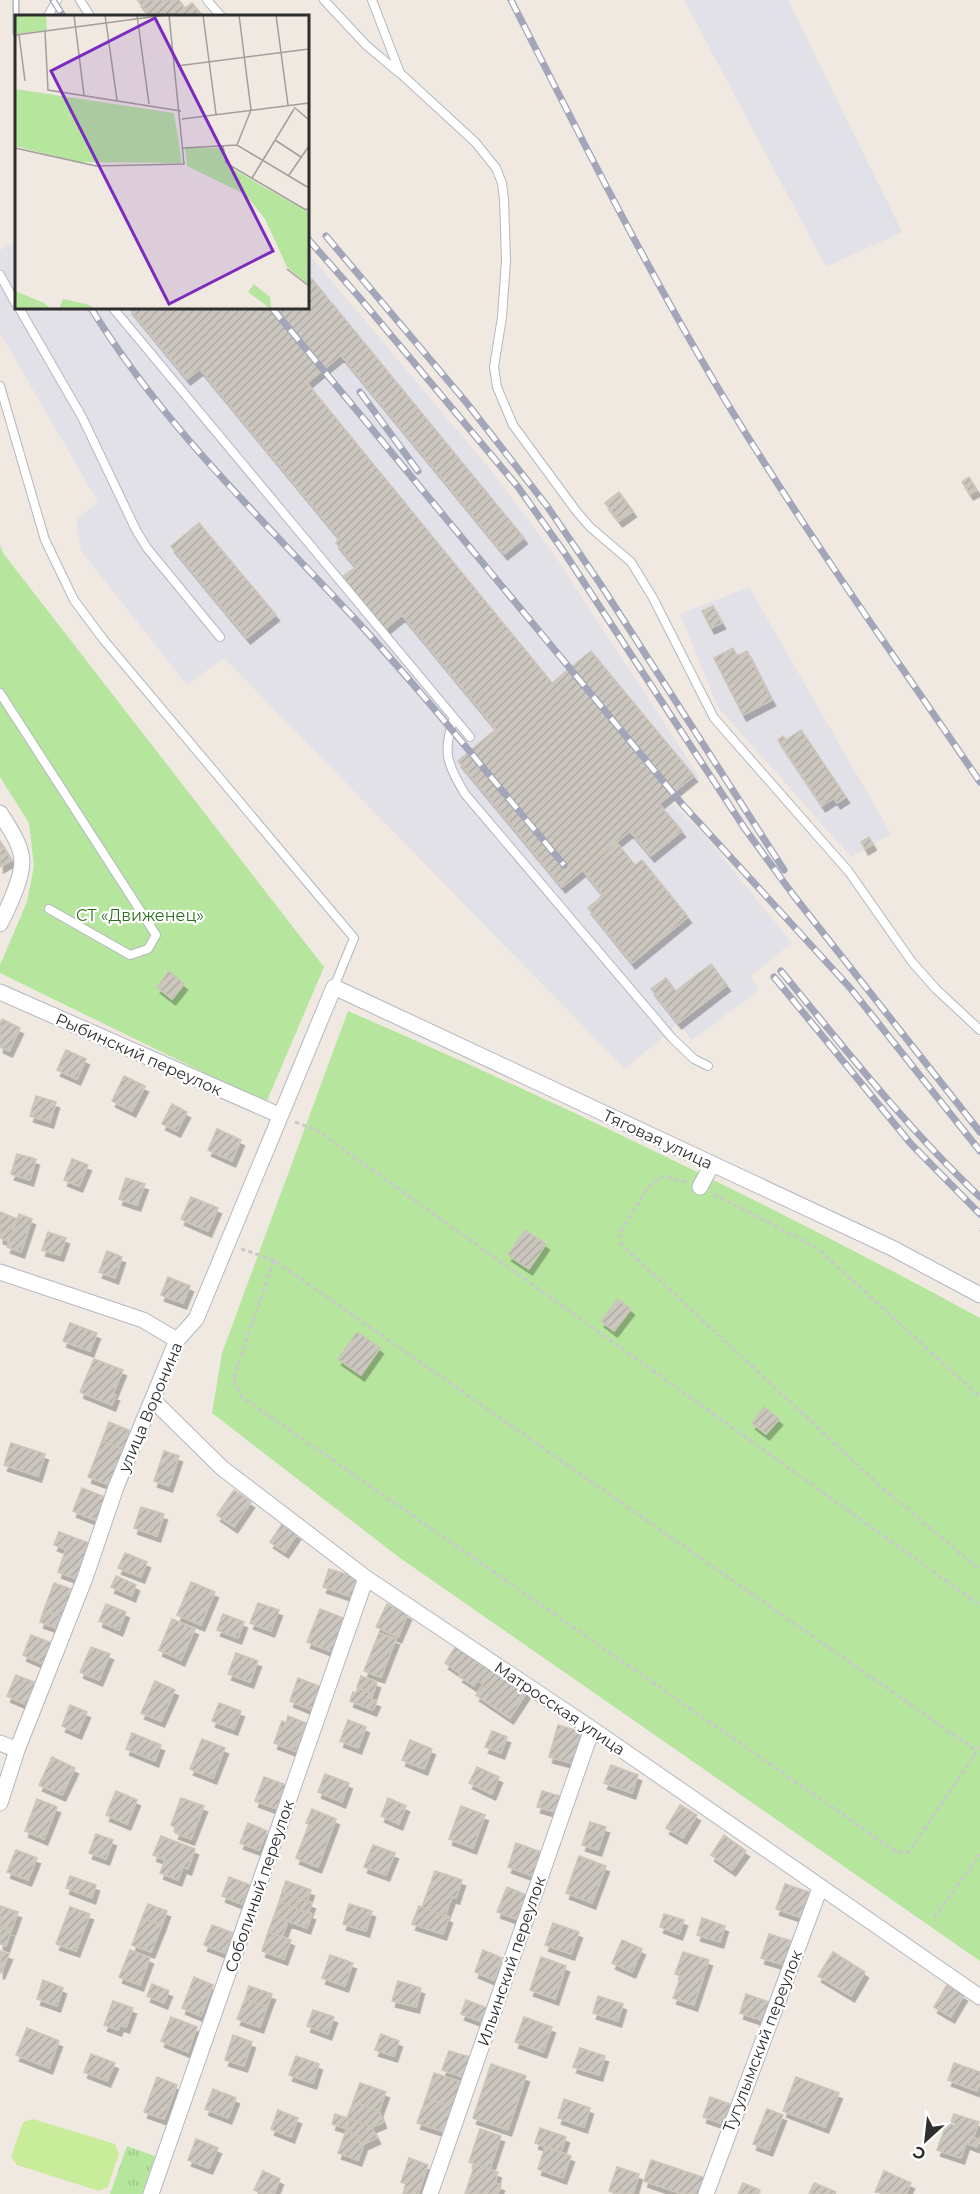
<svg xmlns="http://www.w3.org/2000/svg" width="980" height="2194" viewBox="0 0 980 2194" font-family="Montserrat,sans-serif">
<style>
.industrial{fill:#e3e1e8}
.grass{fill:url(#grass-tufts)}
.garden{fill:#b6e59e}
.pitch{fill:#c9ec9a}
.building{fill:url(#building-hatch);stroke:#cbc5ba;stroke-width:1.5;filter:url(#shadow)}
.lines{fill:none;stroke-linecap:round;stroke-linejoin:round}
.lane-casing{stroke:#b4b7c1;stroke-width:10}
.street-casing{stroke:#b4b7c1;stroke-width:17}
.path{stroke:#c9c9c9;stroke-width:3;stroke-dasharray:4.5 3;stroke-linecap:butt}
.lane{stroke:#fff;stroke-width:8}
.street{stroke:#fff;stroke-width:15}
.rail-casing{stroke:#a3a6b8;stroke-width:7}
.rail{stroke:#fff;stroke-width:4.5;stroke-dasharray:14;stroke-linecap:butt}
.labels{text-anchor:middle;stroke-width:4.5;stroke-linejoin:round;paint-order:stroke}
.park-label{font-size:16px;fill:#2c6e1b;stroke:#fff}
.street-label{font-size:16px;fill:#2e2e2e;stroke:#fff}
.inset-road{fill:none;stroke:#a29e99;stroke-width:1.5}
.view{fill:#7b2cbf;fill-opacity:0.15;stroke:#7b2cbf;stroke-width:3}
.inset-edge{fill:none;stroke:#2e2e2e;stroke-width:3}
</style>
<defs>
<pattern id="grass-tufts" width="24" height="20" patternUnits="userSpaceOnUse" patternTransform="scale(1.5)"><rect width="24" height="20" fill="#b6e59e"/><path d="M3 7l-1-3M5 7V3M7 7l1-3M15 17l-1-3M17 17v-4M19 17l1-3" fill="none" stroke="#9dc588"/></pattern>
<pattern id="building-hatch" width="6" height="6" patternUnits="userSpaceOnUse" patternTransform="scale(1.5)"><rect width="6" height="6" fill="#cbc7bf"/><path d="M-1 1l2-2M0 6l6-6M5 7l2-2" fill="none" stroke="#afaba4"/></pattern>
<filter id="shadow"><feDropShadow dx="3.5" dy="6" stdDeviation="0" flood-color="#0004"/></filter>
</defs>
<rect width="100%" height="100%" fill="#efe9e1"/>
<!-- industrial -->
<path class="industrial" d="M684,0h104l114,232 -76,35z
M16,241v67h292v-55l186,221 59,79 147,225 -29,25 32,30 89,110 -41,33 8,14 -67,50 -14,-16 -53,45 -401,-411 -37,27 -106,-134 -5,-31 22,-18 -98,-169v-83z
M749,587l142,247 -40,23 -133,-150 -38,-93z"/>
<!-- grass -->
<path class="grass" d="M127,2146l28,10 -13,38h-32z"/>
<!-- garden -->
<path class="garden" d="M0,545l3,8 321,414 -58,136 -266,-130v-8l27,-63 7,-36 -5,-43 -29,-46z
M348,1011c215,93 426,195 632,307v643l-580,-403 -188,-145 10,-60z"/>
<!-- pitch -->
<path class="pitch" d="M33,2119l82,25 4,10 -11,33 -9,4 -82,-26 -6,-8 12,-35z"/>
<!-- building -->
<path class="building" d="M140,0h39l6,8 7,-5 11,13h-53l-12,-15z
M312,279l212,259 -20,16 -163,-199 -34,28 245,300 39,-32 103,125 -35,28 23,27 -31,25 -21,-25 -68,56 -104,-126 38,-32 -94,-114 -18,15 -43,-52 15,-11 -20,-24 3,-5 -139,-169 -13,10 -58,-71h179v-26z
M969,477l8,13 -7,4 -8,-12z
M619,492l14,19 -14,10 -14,-18z
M199,523l77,92 -29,23 -76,-92z
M713,606l9,17 -11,5 -9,-17z
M733,648l4,8 10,-5 25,49 -29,15 -29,-57z
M801,730l45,67 -9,6 -3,-5 -12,8 -44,-66 5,-4 3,4z
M869,837l4,7 -8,5 -4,-7z
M0,841l12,19 -12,7z
M616,842l19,23 7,-5 46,57 -56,46 -44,-55 15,-13 -21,-26z
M711,964l16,21 -49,38 -27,-34 15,-11 10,13z
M169,971l15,13 -12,15 -15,-12z
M2,1019l18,9 -11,23 -9,-4v-23z
M66,1050l20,9 -9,20 -20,-9z
M124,1076l21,10 -13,25 -20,-10z
M36,1096l20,6 -6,20 -20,-6z
M172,1104l15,8 -10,19 -15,-7z
M217,1129l24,11 -9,21 -24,-11z
M17,1154l19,5 -6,21 -19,-6z
M72,1159l16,6 -9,21 -15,-6z
M126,1178l19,6 -8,21 -18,-6z
M191,1197l27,11 -10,23 -27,-12z
M0,1212l17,7 -8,22 -9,-3z
M19,1214l13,5 -11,33 -14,-5z
M525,1230l21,14 -17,25 -21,-14z
M48,1232l18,6 -6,17 -18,-5z
M107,1251l15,6 -7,21 -16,-6z
M168,1277l22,9 -7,17 -22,-8z
M618,1299l13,10 -17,22 -13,-10z
M70,1323l27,10 -7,18 -27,-10z
M357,1332l23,16 -19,27 -23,-16z
M94,1359l29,11 -10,24 3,1 -4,10 -32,-13z
M764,1407l15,12 -13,15 -14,-11z
M109,1422l24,10 -7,18 -24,-9z
M102,1441l24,9 -13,36 -25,-9z
M11,1443l34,11 -7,22 -34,-11z
M164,1451l15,5 -10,30 -15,-5z
M82,1488l28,11 -10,23 -27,-11z
M234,1490l17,12 -17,25 -17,-12z
M141,1507l23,7 -7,22 -23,-8z
M282,1524l15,10 -12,18 -15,-10z
M59,1532l35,13 -17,34 -19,-7 8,-23 -12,-4z
M125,1553l22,9 -6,15 -23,-9z
M329,1569l30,9 -6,19 -30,-10z
M116,1576l20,9 -4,11 -21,-9z
M191,1582l24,10 -14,33 -24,-10z
M54,1583l20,7 -10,27 -20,-7z
M258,1603l21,7 -8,21 -21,-8z
M106,1604l20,8 -7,18 -20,-9z
M387,1604l21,10 -10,23 -22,-10z
M320,1609l23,9 -3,7 3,2 -10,25 -26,-10z
M44,1610l20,7 -5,12 -19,-7z
M223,1614l21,8 -6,16 -21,-8z
M172,1619l23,10 -14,31 -22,-10z
M379,1633l17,6 -15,38 -17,-6z
M31,1635l23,9 -8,21 -23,-10z
M456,1646l37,23 -10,15 -6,-4 -3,6 -15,-10 2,-2 -16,-11z
M91,1647l19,7 -11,26 -19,-8z
M236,1653l22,8 -8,21 -22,-8z
M493,1669l34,23 -17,26 -34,-23z
M16,1675l23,9 -9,22 -23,-10z
M361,1676l16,6 -4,12 -16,-7z
M298,1678l23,9 -9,23 -22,-9z
M155,1681l20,9 -14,31 -20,-8z
M358,1688l15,6 -2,5 6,2 -4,9 -23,-9 3,-9 3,1z
M219,1703l22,8 -7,18 -22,-8z
M70,1705l17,7 -9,21 -16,-7z
M288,1716l18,7 -11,28 -21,-8 8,-22 4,2z
M348,1720l18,7 -8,21 -18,-7z
M558,1725l27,8 -9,31 -27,-7z
M492,1731l15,6 -6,16 -16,-6z
M132,1733l29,12 -6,16 -29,-12z
M202,1739l23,9 -12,30 -23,-9z
M410,1740l22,9 -8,20 -22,-9z
M52,1757l23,11 -13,27 -23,-10z
M611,1765l27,10 -6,18 -28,-10z
M477,1767l22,10 -7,17 -23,-11z
M325,1774l24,9 -7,19 -24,-10z
M264,1777l22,8 -9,24 -22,-8z
M116,1791l21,9 -10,24 -21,-9z
M542,1791l22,6 -5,16 -22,-6z
M181,1798l23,8 -13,33 -16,-6 2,-5 -6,-3z
M388,1798l18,8 -7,18 -18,-8z
M37,1799l20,8 -13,32 -19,-8z
M680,1805l17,10 -14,23 -17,-10z
M461,1806l24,9 -12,33 -24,-9z
M312,1809l24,10 -18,48 -22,-9 13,-34 -3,-1z
M590,1822l16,5 -8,23 -16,-5z
M248,1823l19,8 -8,19 -19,-7z
M96,1834l17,6 -7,19 -17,-6z
M724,1835l22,16 -14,19 -21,-15z
M161,1836l34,13 -7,20 -5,-2 -5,13 -18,-7 5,-13 -12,-5z
M516,1843l28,10 -8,24 -28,-10z
M373,1845l22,8 -9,22 -22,-8z
M16,1850l21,8 -9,22 -21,-8z
M579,1856l27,10 -14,37 -26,-10z
M435,1871l27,9 -6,18 -4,-1 -7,19 -23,-9z
M70,1876l26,9 -4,13 -26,-10z
M229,1877l21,8 -8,19 -20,-8z
M286,1881l25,9 -4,11 -25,-9z
M785,1884l24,8 -9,25 -24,-8z
M507,1887l22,9 -10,24 -22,-8z
M282,1892l30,11 -4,10 -29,-11z
M279,1902l33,12 -5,14 -33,-12z
M148,1904l19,7 -5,14 -20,-7z
M349,1904l23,7 -6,20 -23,-7z
M0,1906l18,6 -6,17 -12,-3z
M419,1906l30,11 -6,17 -31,-10z
M70,1907l20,7 -14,37 -20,-7z
M664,1914l20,6 -5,14 -19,-7z
M274,1916l14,5 -6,16 -14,-5z
M142,1918l20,7 -11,27 -19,-7z
M702,1918l23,8 -5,16 -23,-7z
M553,1923l26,9 -8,22 -26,-9z
M212,1925l21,8 -8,20 -21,-8z
M0,1927l11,4 -5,15 -6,-2z
M268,1932l23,8 -7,19 -22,-8z
M769,1934l23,7 -7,24 -24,-7z
M622,1940l20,9 -10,23 -20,-9z
M130,1950l20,8 -10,27 -21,-8z
M483,1950l19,8 -8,22 -19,-8z
M0,1951l9,3 -8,19h-1z
M683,1952l26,8 -15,45 -21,-7 8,-22 -6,-2z
M833,1952l32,20 -14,24 -33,-20z
M330,1955l23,8 -8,23 -23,-8z
M541,1957l25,9 -11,33 -25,-9z
M194,1977l19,8 -12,31 -19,-8z
M43,1980l20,8 -6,18 -20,-7z
M398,1981l23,7 -5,19 -24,-6z
M152,1984l17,7 -5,12 -17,-7z
M947,1985l17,10 -13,22 -17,-10z
M249,1986l23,8 -5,13 -22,-8z
M746,1994l26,9 -6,19 -26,-9z
M598,1996l25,8 -5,17 -25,-8z
M245,1999l22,8 -7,20 -23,-8z
M466,2000l21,8 -5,14 -21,-8z
M113,2001l20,7 -7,19 -6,-2 -2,5 -14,-5z
M313,2010l21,7 -6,17 -21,-8z
M171,2017l26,10 -9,25 -27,-11z
M524,2017l28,10 -9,25 -28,-10z
M27,2028l32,13 -10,27 -33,-13z
M381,2034l18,7 -5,15 -19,-6z
M233,2035l19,7 -8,24 -19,-6z
M580,2048l25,8 -6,19 -26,-8z
M449,2051l21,6 -7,20 -21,-7z
M91,2054l24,9 -8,18 -23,-9z
M296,2056l23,8 -6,19 -24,-8z
M954,2063l26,9v10l-3,9 -29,-11z
M491,2064l35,12 -18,54 -35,-12z
M434,2073l27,9 -8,25 -27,-9z
M157,2077l20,8 -13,34 -20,-7z
M796,2077l43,16 -14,34 -42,-16z
M360,2083l26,9 -7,19 -26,-9z
M213,2089l23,9 -8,20 -23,-9z
M710,2097l23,8 -6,20 -24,-8z
M426,2098l27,9 -8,25 -28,-9z
M564,2099l26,9 -6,19 -26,-9z
M353,2102l26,9 4,11 -11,5 -25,-9z
M767,2109l16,6 -14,35 -16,-6z
M278,2110l20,8 -7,19 -20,-8z
M335,2114l15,5 -3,10 -15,-5z
M954,2114l25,8 -6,16 7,2 -3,7 -11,-4 -5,15 -24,-8 10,-27 11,4 1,-2 -8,-3z
M350,2119l22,8 5,11 -13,6 -7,-3 2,-5 -13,-5z
M540,2128l26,9 -5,15 -26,-9z
M480,2129l21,7 -11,33 -21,-7z
M346,2131l13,5 -2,5 7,3 -6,16 -20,-7z
M196,2139l22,9 -9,20 -21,-8z
M545,2147l26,9 -8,22 -25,-9z
M409,2158l19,7 -10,29h-15l3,-10 -5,-2z
M651,2160l54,18 -6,16h-17l-38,-13z
M475,2164l23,8 -3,11 6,2 -3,9h-33z
M617,2167l22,7 -6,20h-16l-8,-3z
M263,2171l17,8 -6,15h-10l-10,-4z
M884,2171l27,12 -5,11 -31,-2z
M743,2183l17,7 -2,4h-20z
M814,2183l22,9 -1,2h-26z"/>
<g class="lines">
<!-- lane casing -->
<g class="lane-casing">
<path id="lane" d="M80,0l10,16
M207,0l14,16
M324,0l42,45 32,27
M372,0l28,73 75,69 21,26 6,15 2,16 2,62 -4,56 -8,50 3,20 16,38 64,87 13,15 41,35 22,36 61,120 135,154 63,90 24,27 44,41
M48,16l9,-16
M0,275l16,29
M19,308l63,109 54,113 11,18 73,89
M113,308l357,429
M0,386l45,154 29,60 29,39 251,299 -20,49
M0,693l156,242 -8,14 -18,6 -81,-46
M454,718c-12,34 -7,46 11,76l207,244 22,21 14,7"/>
</g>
<!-- street casing -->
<g class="street-casing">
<path id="street" d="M0,813c9,14 21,31 22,48 0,19 -14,47 -22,63
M0,992l279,123
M700,1187l12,-23
M0,1272l143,48 34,20
M154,1401l68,67 144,110 226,151 388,268
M0,1743l17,7
M0,1803l17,-53 68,-172 31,-91 61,-147 19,-21 138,-332 558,261 88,47
M151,2194l215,-616
M430,2194l162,-465
M706,2194l114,-306"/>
</g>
<!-- path -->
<path class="path" d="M295,1122l23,9 662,474
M686,1182l-23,-6 -16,13 -27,43 1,12 259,242 100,84
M714,1194l103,54 163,149
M980,1230v1
M241,1249l33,11 703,491
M274,1260l-41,119 9,18 653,454 13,2 72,-106
M934,1917l46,-62"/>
<!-- lane -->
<use href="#lane" class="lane"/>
<!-- street -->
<use href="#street" class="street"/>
<!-- rail casing -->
<g class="rail-casing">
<path id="rail" d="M16,0v33
M53,0l10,16
M511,0c70,138 139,276 219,408 78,128 166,250 250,374
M326,236l140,166 81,104 54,79 183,285
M308,239l51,58 159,190 46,65 181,277 49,67 186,236
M91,308c73,119 170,210 264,311 73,79 140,164 209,246
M272,308l410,496 169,185 129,162
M360,392l58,79
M781,971c64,78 126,157 199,226
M774,977l137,167 69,70"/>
</g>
<!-- rail -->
<use href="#rail" class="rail"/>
</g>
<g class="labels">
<!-- park labels -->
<g class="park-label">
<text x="140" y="921">СТ «Движенец»</text>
</g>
<!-- street labels -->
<g class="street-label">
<text transform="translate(139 1054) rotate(24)" y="6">Рыбинский переулок</text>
<text transform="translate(658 1139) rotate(25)" y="6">Тяговая улица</text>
<text transform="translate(150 1407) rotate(-67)" y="6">улица Воронина</text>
<text transform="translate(560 1708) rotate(34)" y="6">Матросская улица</text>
<text transform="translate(259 1886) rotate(-71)" y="6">Соболиный переулок</text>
<text transform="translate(511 1961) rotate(-71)" y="6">Ильинский переулок</text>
<text transform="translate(762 2041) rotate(-69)" y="6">Тугулымский переулок</text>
</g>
</g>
<!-- overview -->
<g transform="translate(15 15)">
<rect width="294" height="294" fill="#efe9e1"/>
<path d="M239,269l16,13 1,12 -23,-17z" fill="#b6e59e"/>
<path d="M0,0h31l1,15 -32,4zM0,276l29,12 7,6h-36z" fill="#b6e59e"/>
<path d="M0,74l159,24 8,50 -105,-1 -62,-16zM170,133h36l5,17 83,48v72l-22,-18 -22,-48 -19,-24 -59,-29zM48,284l23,5 11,5h-38z" fill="#b6e59e"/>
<path class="inset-road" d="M59,0l10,80M90,0l12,85M122,0l12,89M188,0l13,99M261,0l12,90M30,16l3,59 133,21M0,20l151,-20M4,20l6,46M162,51l132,-17M279,92l15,13M167,104l127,-16M260,125l26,17M222,130l14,-35 -12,-95M208,131l3,17 80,47 3,-3M0,133l81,18 88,-2 -15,-149M168,133l54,-3 72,43M274,160l20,-29M237,163l42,-69M272,254l22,17"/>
<path class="view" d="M140,3l118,233 -104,53 -118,-233z"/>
<rect width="294" height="294" class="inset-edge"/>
</g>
<!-- north arrow -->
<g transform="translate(926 2140) rotate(207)" stroke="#ffffff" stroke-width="4.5" paint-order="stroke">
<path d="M0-4.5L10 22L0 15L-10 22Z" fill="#2e2e2e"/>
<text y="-9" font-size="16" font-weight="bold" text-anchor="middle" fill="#2e2e2e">С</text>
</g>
</svg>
